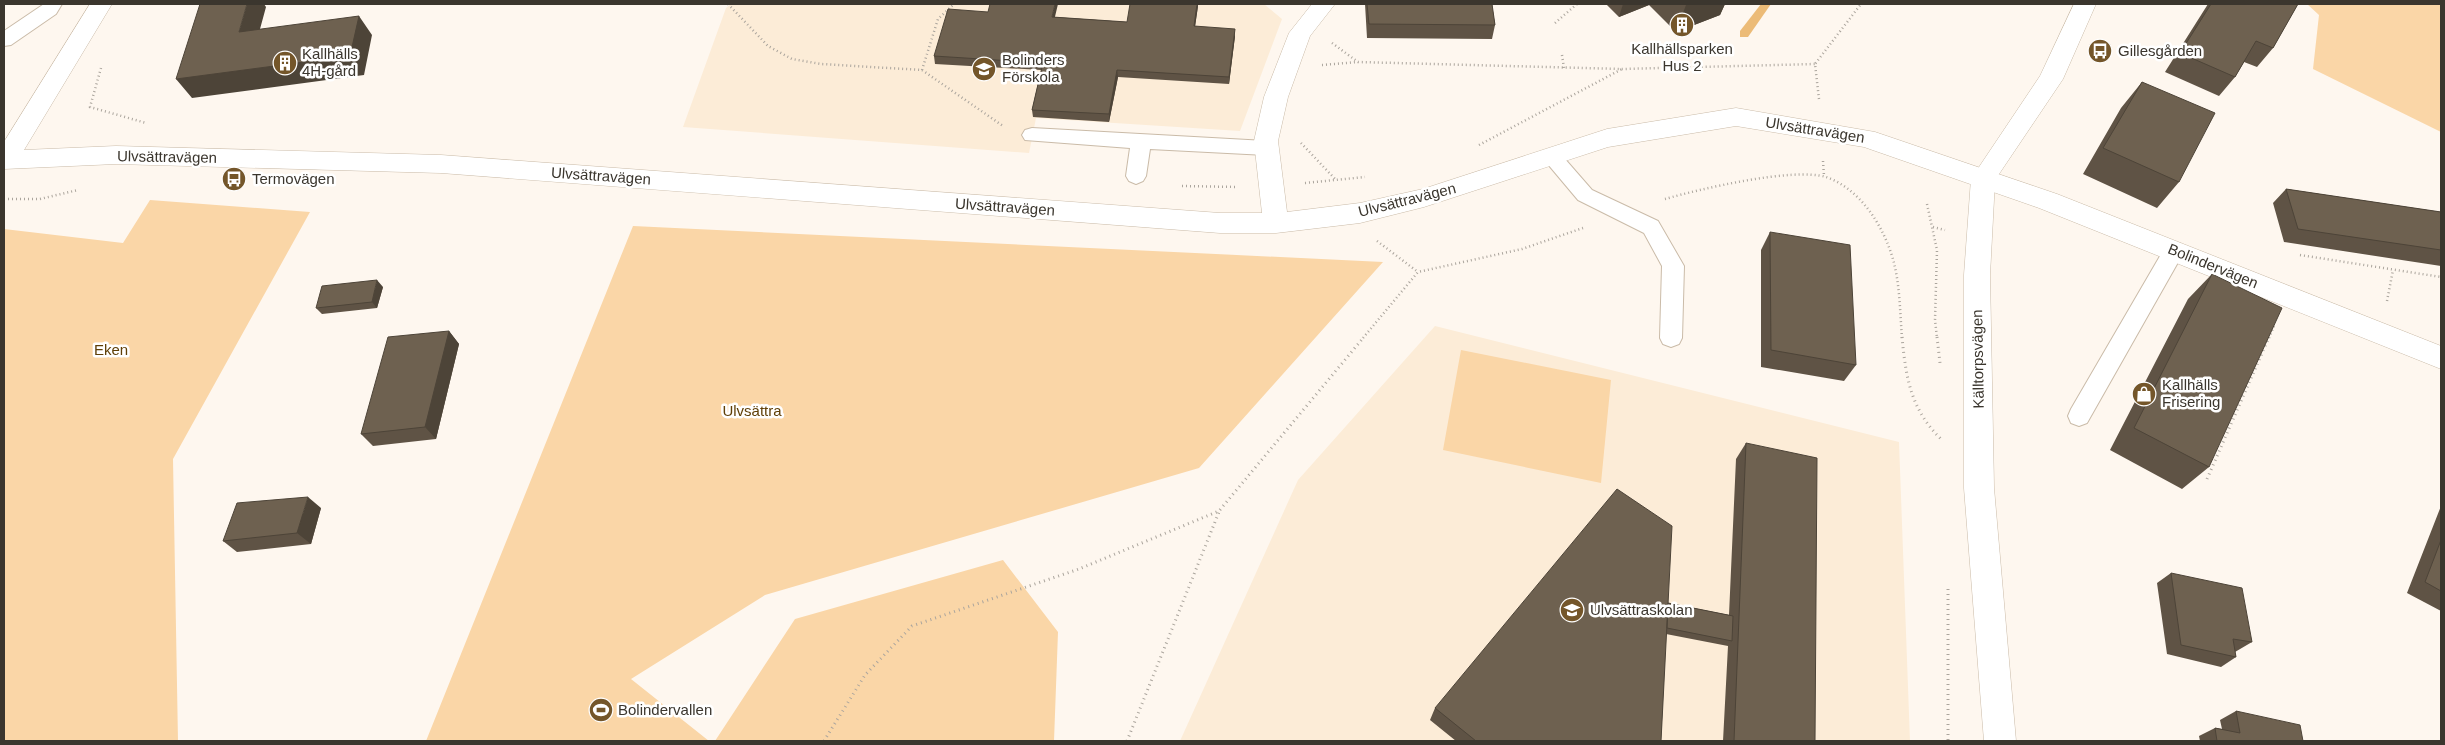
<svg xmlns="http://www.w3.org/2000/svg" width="2445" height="745" viewBox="0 0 2445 745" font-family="Helvetica,sans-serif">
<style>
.built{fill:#fcecd7}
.green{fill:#fad6a7}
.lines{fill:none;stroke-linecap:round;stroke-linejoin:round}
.stream{fill:#ecbb77;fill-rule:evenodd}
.lane-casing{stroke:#cabba8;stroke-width:2}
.street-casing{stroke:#cabba8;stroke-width:1}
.secondary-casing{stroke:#cabba8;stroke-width:1}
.path-far1{stroke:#aba59d;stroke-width:2.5;stroke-dasharray:1 3;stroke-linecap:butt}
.path{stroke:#aba59d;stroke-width:3;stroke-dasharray:1 4;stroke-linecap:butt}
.lane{fill:#fff;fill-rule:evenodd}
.street{fill:#fff;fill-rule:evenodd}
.secondary{fill:#fff;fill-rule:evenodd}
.wall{fill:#5f5345}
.shaded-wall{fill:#4d4438}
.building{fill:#6e6150;stroke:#4d4438}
.labels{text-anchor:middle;stroke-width:5;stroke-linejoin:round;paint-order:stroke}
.poi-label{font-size:15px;fill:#3b362e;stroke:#fff;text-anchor:start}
.street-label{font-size:15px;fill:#3b362e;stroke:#fff}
.park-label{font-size:15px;fill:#5f3f07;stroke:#fff}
</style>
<rect width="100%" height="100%" fill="#fef7ef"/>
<!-- built -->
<path class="built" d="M731,4h533l18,15 -42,112 -204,-13 -7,35 -346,-26 43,-119z
M1435,326l464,116 11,299h-730l118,-261z"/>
<!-- green -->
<path class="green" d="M2307,4h134v128l-128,-63 6,-54z
M150,200l160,12 -137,247 5,282h-174v-512l119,14z
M633,226l750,36 -184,206 -434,127 -134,84 78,62h-283z
M1461,350l150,30 -10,103 -158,-33z
M1003,560l55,72 -4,109h-339l80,-122z"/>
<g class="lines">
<!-- stream -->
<path class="stream" d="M1761,4h10l-23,33h-8v-6z"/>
<!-- lane casing -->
<g class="lane-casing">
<path id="lane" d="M44,4h18l-6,10 -45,31 -7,1v-15z
M1032,128l234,13 7,2 3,5 -3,5 -7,2 -116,-6 -4,27 -3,5 -7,3 -7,-3 -3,-5 4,-28 -105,-8 -3,-5 3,-5z
M1551,149l7,2 34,39 66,31 26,45 -2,72 -3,6 -8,3 -8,-3 -3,-6 2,-72 -18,-33 -66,-33 -37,-44 3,-5z
M2174,242l7,2 4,6 -98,173 -8,3 -8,-3 -3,-7 3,-7 96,-165z"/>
</g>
<!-- street casing -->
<g class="street-casing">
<path id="street" d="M90,4h22l-88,146 92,-4 325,9 779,58h42l-8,-72 10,-44 25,-64 23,-29h23l-25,32 -22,61 -10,44 9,71 73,-9 63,-14 184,-60 129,-21 139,24 182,62 384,152v23l-402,-161 -175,-61 -128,-21 -128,21 -184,60 -64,16 -84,10h-56l-779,-60 -325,-9 -112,5v-27z"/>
</g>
<!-- secondary casing -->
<g class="secondary-casing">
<path id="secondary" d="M2074,4h22l-33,75 -68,101 -5,95 4,213 22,253h-32l-20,-253v-213l7,-96 69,-103z"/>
</g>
<!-- path-far1 -->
<path class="path-far1" d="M728,4l40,42 24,13 29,5 101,6 81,56
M1555,23l22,-19
M1332,43l26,19 264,7 193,-5
M1562,55l2,13
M1322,65l36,-3
M101,68l-11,39 56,16
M922,70l16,-51 16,-15
M1819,99l-4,-35 46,-60
M1301,143l35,37
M1479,145l143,-76
M1823,161l1,15
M1305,183l60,-6
M1182,186l56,1
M4,199h36l38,-9
M1665,199c35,-10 128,-32 161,-22 35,12 59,51 68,86 6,24 6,50 8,75
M1927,204l10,46 -2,70 2,18
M1933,227l12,3
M1377,241l41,31
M2300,255l141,22
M2387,301l6,-31
M1363,338l55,-66 104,-23 61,-21
M2269,338l5,-12"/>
<!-- path -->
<path class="path" d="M1902,337c4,42 9,73 40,103
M1937,337l3,26
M2207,479l62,-142
M1948,589v152
M824,741l41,-66 47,-49 167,-57 140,-58 145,-174
M1127,741l92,-229"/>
<!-- lane -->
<use href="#lane" class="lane"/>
<!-- street -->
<use href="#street" class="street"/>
<!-- secondary -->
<use href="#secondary" class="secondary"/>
</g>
<!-- wall -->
<path class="wall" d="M1365,4h127l3,21 -3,14 -125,-1z
M1606,4h119l-5,11 -44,17 -27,-27 -30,12z
M2208,4h90l-25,44 -16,19 -13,-5 -9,15 -16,19 -54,-24z
M1198,6l-3,20 40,10 -6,48 -111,-7 -9,45 -76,-5 -1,-7 9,-40 -106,-6 -1,-8 121,-39 72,5z
M2142,82l37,100 -22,26 -74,-34 38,-66z
M2286,189l155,23v54l-157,-24 -11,-39z
M1770,232l86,133 -12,16 -83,-14v-117z
M2212,274l-3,193 -27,22 -72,-39 78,-151z
M383,287l-6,21 -55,6 -6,-6z
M449,331l10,13 -23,95 -63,7 -12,-12z
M1746,443l69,298h-92l5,-95 -62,-12 -5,107h-205l-26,-21 5,-12 233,-105 61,12 7,-156z
M2441,506v105l-34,-18z
M321,508l-10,36 -74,8 -14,-11z
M2171,573l81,69 -17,10 1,5 -15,10 -54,-13 -10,-71z
M2236,711l67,30h-103l-1,-5 16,-8 7,1 -2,-9z"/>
<!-- shaded-wall -->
<path class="shaded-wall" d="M247,4h17l2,3 -12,44 -15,-19z
M1055,4h3l-5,21 -1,-8z
M1197,4h1v2l-4,28v-8z
M1623,4h26v1l-30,12z
M1690,4h35l-5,11 -44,17 10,-27z
M359,16l13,19 -8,40 -172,23 -16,-19z
M1235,29v7l-6,48v-7z
M1117,70l1,7 -9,45v-8z
M377,280l6,7 -6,21 -5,-6z
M449,331l10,13 -23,95 -11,-12z
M308,497l13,11 -10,36 -14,-11z"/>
<!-- building -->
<path class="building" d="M200,4h47l-8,28 120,-16 -9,40 -174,23z
M990,4h65l-3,13 75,5 3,-18h67l-3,22 41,3 -6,48 -112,-7 -8,44 -77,-4 11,-47 -109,-7 14,-47 40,3z
M1367,4h125l3,21 -126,-1z
M2211,4h87l-25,44 -17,-7 -21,36 -55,-24z
M2142,82l73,31 -36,69 -76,-34z
M2286,189l155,23v38l-143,-21z
M1770,232l80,13 6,120 -85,-15z
M2212,274l70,34 -73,159 -75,-39z
M377,280l-5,22 -56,6 6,-22z
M449,331l-24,96 -64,7 27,-97z
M1746,443l71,15 -2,283h-81z
M1617,489l55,37 -11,215h-185l-41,-33z
M308,497l-11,36 -74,8 14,-38z
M2441,540v51l-16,-9z
M2171,573l71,15 10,54 -19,-3 3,18 -55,-12z
M1668,603l65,13 -1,25 -65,-13z
M2236,711l64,14 3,16h-86l-2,-13 25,5z"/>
<!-- icons -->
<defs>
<g id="building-disc" transform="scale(1.25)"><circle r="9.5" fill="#74562a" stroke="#fff"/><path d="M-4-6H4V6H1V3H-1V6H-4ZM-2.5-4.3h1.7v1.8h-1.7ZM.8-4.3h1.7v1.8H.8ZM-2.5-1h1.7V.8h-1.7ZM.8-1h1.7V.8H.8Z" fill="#fff"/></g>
<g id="bus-disc" transform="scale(1.25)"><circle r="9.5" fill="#74562a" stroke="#fff"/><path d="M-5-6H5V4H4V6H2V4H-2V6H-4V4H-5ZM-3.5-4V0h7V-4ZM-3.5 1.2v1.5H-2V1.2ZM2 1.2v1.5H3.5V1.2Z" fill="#fff"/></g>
<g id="school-disc" transform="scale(1.25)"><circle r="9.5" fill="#74562a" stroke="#fff"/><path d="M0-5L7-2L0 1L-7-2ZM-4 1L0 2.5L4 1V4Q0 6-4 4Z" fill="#fff"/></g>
<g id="shop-disc" transform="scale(1.25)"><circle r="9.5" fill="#74562a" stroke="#fff"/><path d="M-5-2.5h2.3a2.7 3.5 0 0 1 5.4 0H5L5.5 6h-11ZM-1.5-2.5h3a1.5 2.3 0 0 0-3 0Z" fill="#fff"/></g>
<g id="stadium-disc" transform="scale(1.25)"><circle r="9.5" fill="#74562a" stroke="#fff"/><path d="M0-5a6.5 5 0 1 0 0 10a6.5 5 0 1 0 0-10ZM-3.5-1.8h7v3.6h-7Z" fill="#fff"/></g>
</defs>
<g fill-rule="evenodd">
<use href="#building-disc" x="1682" y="25"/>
<use href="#bus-disc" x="2100" y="51"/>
<use href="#building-disc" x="285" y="63"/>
<use href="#school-disc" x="984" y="69"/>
<use href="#bus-disc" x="234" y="179"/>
<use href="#shop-disc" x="2144" y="394"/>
<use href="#school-disc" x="1572" y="610"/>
<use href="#stadium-disc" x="601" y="710"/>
</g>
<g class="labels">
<!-- poi labels -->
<g class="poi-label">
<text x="1682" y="54" text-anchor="middle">Kallhällsparken<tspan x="1682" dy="17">Hus 2</tspan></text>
<text x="2118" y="56">Gillesgården</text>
<text x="302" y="59">Kallhälls<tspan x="302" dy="17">4H-gård</tspan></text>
<text x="1002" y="65">Bolinders<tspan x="1002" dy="17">Förskola</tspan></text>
<text x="252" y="184">Termovägen</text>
<text x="2162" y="390">Kallhälls<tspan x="2162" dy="17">Frisering</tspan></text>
<text x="1590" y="615">Ulvsättraskolan</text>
<text x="618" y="715">Bolindervallen</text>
</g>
<!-- street labels -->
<g class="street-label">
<text transform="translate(1815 130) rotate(9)" y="5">Ulvsättravägen</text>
<text transform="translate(167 157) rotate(1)" y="5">Ulvsättravägen</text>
<text transform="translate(601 176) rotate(4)" y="5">Ulvsättravägen</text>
<text transform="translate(1407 200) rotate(-14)" y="5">Ulvsättravägen</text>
<text transform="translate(1005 207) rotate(4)" y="5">Ulvsättravägen</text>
<text transform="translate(2213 266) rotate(22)" y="5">Bolindervägen</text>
<text transform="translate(1978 359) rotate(-91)" y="5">Källtorpsvägen</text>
</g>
<!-- park labels -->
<g class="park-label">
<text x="111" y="355">Eken</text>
<text x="752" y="416">Ulvsättra</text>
</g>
</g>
<!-- border -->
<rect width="2445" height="745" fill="none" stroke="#3b362e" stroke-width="10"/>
</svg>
